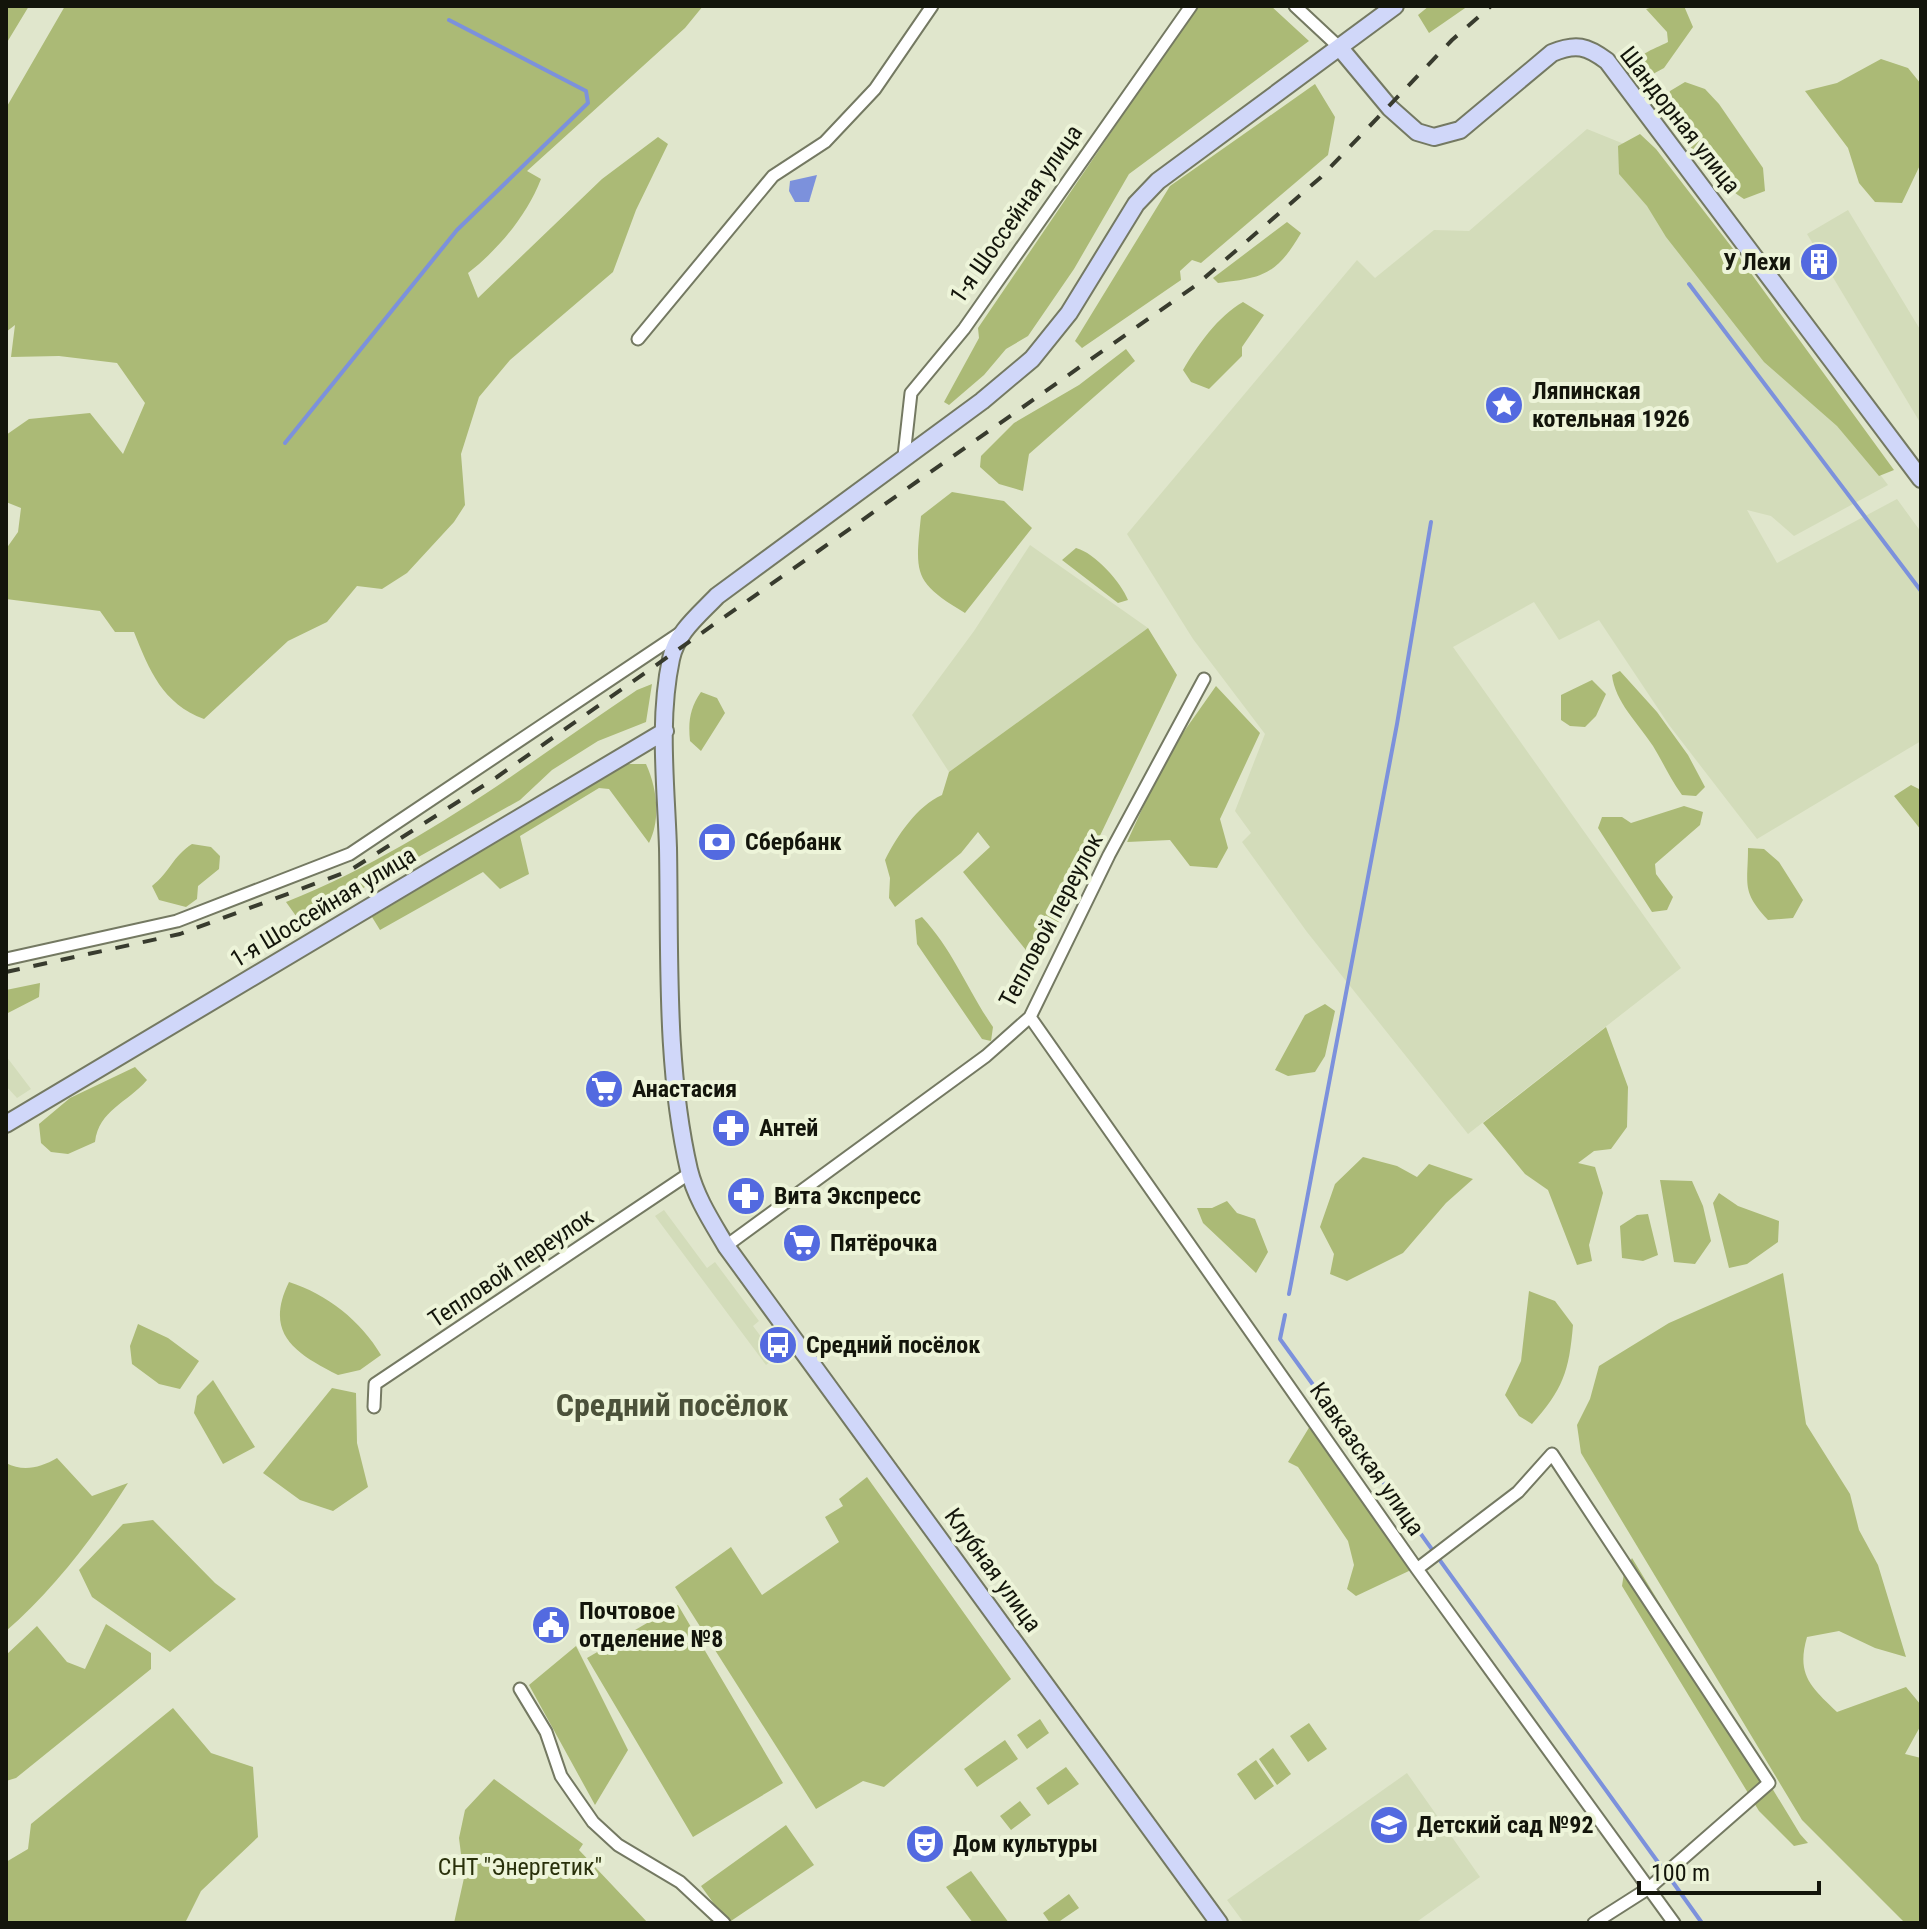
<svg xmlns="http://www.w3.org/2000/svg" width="1927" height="1929" viewBox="0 0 1927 1929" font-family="'Roboto Condensed',sans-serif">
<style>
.built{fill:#d3dcba}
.green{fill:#abba76}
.water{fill:#7c91dc}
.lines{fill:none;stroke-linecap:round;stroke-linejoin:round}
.stream{stroke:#7c91dc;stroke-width:4}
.street-casing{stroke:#747962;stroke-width:15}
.secondary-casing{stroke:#747962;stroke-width:20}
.street{stroke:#fff;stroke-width:11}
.secondary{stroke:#d0d7f9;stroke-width:16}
.rail{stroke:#383b2e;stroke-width:4;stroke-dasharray:14 14;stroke-linecap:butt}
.labels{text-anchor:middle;stroke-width:8;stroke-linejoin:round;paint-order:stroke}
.street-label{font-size:24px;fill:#13150b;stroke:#edf4d9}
.poi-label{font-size:24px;font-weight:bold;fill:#13150b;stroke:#edf4d9;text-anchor:start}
.park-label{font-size:24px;fill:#29300a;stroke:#edf4d9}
.district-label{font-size:32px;font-weight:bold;fill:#4b513a;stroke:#edf4d9}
</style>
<rect width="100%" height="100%" fill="#e0e6cc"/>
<!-- built -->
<path class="built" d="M1587,129l47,19 254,337 -94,51 -23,-20 -24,-6 30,53 120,-64 24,33v209l-164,98 -88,-114 -70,-105 -40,20 -25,-38 -81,45 228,321 -213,166 -161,-202 -65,-90 9,-9 -16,-22 30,-77 -72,-95 -66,-105 230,-274 18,18 59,-48 35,1z
M1848,210l73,121v93l-114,-190z
M1030,545l118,83 -199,144 -37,-57 62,-84z
M6,1056l25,33 -14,9 -11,-12z
M664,1210l43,58 8,-6 44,59 -6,5 23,31 -10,8 -111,-149z
M1407,1773l73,104 -65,46h-171l-17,-23z"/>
<!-- green -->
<path class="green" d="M7,6h22l-23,38v-36z
M65,6h638l-18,22 -158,143 14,8c-14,36 -42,70 -73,94l10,25 124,-119 56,-42 10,7 -32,66 -23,62 -103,88 -31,37 -18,57 4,51 -11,17 -47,51 -25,16 -25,-3 -30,36 -39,19 -84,78c-41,-15 -55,-49 -70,-87h-19l-15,-21 -94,-12v-50l12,-17 3,-24 -15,-6v-67l23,-16 61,-6 33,41 22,-51 -28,-40 -58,-7 -48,1 4,-32 -9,7v-224z
M1197,6h74l38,35 -180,133 -55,95 -46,67 -22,13 -22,26 -35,30 -5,-3 35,-64 -1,-10z
M1429,6h39l-39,27 -11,-18z
M1657,6h27l9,21 -29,41 -24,13 -11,-7c5,-20 24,-24 39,-32l-1,-10 -21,-23z
M1881,59l27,9 13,16v79l-19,40 -27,-1 -16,-19 -11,-35 -43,-57 32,-8z
M1685,82l20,7 14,15 44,64 2,23 -21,8c-32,-20 -58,-57 -80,-88l6,-20z
M1315,84l20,33 -7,38 -127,108 -9,-3 -12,11 1,9 -99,68 -7,-7 95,-155z
M1640,134l16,15 81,105 157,216 -15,6 -42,-50 -73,-64 -98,-125 -19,-31 -28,-32 -1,-28z
M1287,222l14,11c-24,41 -37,45 -83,50l-5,-5z
M1243,302l21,13 -22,32v9l-33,33 -18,-7 -8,-12c14,-24 35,-54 60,-68z
M1126,349l9,12 -106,93 -6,37 -24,-7 -19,-17 1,-11 33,-33 65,-38z
M952,492l52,9 28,27 -67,85c-52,-31 -50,-39 -44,-97z
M1076,548c19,5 45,34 52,52l-10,3 -56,-43z
M1148,628l29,47 -139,290 -75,-93 27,-25 -12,-15 -17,21 -66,54 -6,-9 1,-20 -5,-18c12,-24 32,-54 57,-65l7,-23z
M1620,671l37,41 31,43 17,32 -9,9 -14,-1c-12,-16 -19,-33 -29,-49 -15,-23 -38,-44 -41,-71z
M1592,680l14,14 -10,22 -11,11 -15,-1 -9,-6v-25z
M652,684l-6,38 -48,19 -46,29 -32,30 -219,123 -15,-21c131,-52 235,-134 351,-212z
M1216,686l44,47 -40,86 8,29 -11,20 -27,-2 -20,-26 -43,2 39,-85z
M701,692l16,6 8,15 -24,38 -11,-10c-2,-20 0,-33 11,-49z
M626,764h20c11,24 15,55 3,79l-40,-54 -10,-1 -79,48 9,38 -29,15 -17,-17 -103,58 -8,-13z
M1911,785l10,5v40l-27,-34z
M1684,806l19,6 -3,13 -45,39 1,10 17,23 -6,13 -15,2 -54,-84 4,-11h20l9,6z
M192,844l19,3 9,9 -1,13 -21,17 -1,13 -11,8 -27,-7 -7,-14c18,-14 21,-30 40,-42z
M1748,848l16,1 15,13 24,38 -10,18 -25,2c-27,-29 -20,-35 -20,-72z
M922,917c31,33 46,74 71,110l-2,14 -9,-2 -65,-95 -2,-24z
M40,983l-1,14 -33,17v-24z
M1325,1004l10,7 -10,45 -10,16 -27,4 -13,-6 30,-55z
M1606,1027l22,60 -1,40 -16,22 -17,2 -16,12 17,4 8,26 -14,52 3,16 -15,4 -29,-75 -23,-16 -42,-51z
M135,1067l12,13c-20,23 -48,30 -52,62l-27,12 -17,-2 -10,-9 -2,-19 31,-26z
M1363,1157l34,9 20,11 12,-13 44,15 -27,24 -43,50 -56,28 -17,-7 4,-20 -14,-27 15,-43z
M1660,1180l32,1 11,25 8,35 -16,23 -21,-2z
M1719,1193l19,13 41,15 -1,21 -31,22 -18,4 -16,-65z
M1227,1201l10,12 18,6 13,33 -12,21 -53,-50 -6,-15h15z
M1648,1214l10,41 -15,6 -21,-3 -2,-32 17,-11z
M1783,1273l23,151 44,70 9,36 19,35 28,92 -31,-9 -36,-17 -32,6c-11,38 4,50 30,75l69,-25 15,18v20l-16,29 16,4v165h-16l-103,-103 -221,-367 -4,-28 13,-26 9,-33 70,-43z
M289,1282c38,12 72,39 92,73l-21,15 -22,5c-44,-22 -74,-42 -49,-93z
M1529,1291l26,10 18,24c-4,47 -10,64 -41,99l-13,-8 -14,-21 16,-34z
M138,1324l30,14 31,23 -19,28 -21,-5 -27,-20 -2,-18z
M213,1380l42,67 -32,17 -29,-51 3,-17z
M332,1388l24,5 1,50 11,44 -35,24 -33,-11 -37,-27z
M1310,1426l47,61 54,83 -55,26 -9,-7 7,-24 -6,-24 -50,-74 -10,-5z
M57,1458l35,38 36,-13c-32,51 -76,109 -122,148v-168c17,9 34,5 51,-5z
M867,1477l144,202 -127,108 -21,-6 -47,28 -141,-222 56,-40 31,48 77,-53 -14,-25 18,-11 -4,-7z
M153,1520l62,63 21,16 -66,53 -78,-55 -13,-27 44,-46z
M1632,1558l168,276 8,9 -14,3 -35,-35 -137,-225 2,-13z
M678,1605l105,178 -90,54 -106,-179z
M106,1624l45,29v16l-135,109 -10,3v-126l31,-29 30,36 18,7z
M576,1646l52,104 -33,55 -66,-120z
M173,1708l38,45 42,14 5,70 -57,54 -16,32h-179v-61l22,-13 3,-25z
M1040,1719l9,14 -22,16 -10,-14z
M1309,1723l18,26 -19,13 -18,-26z
M1005,1740l13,19 -41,28 -13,-18z
M1273,1748l18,26 -14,11 -18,-26z
M1256,1760l18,26 -19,14 -18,-26z
M1066,1767l13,17 -31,21 -12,-17z
M494,1779l89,65 -4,6 69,73h-194l10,-45 -5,-40 6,-28z
M1020,1801l11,14 -20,15 -11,-14z
M786,1825l28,40 -86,58 -27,-37z
M971,1871l38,52h-36l-27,-36z
M1069,1894l10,14 -22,15h-7l-7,-10z"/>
<!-- water -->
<path class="water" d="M817,175l-8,27h-14l-6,-11 1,-10z"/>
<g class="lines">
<!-- stream -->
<path class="stream" d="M1689,284l232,307
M285,443l172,-213 131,-127 -2,-12 -137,-71
M1289,1294l108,-570 34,-202
M1285,1315l-5,24 380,526
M1672,1881l30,42"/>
<!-- street casing -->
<g class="street-casing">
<path id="street" d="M1295,6l45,42
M638,339l135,-163 52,-34 50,-53 57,-83
M904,456l7,-63 53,-64 227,-323
M6,959l171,-38 173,-67 330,-221
M1030,1017l387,552 257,354
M726,1246l260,-190 44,-39 79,-162 95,-176
M374,1407l1,-23 315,-211
M1417,1569l101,-77 34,-38 217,329 -120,105 -55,35
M520,1689l26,43 15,44 32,46 25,23 62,37 44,41"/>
</g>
<!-- secondary casing -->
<g class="secondary-casing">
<path id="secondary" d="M1340,48l50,60 27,24 17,5 26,-7 92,-77c24,-10 35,-7 55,8l314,418
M6,1124l659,-393
M1219,1923l-493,-677c-14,-24 -30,-48 -37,-76 -24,-104 -19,-216 -21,-322 -2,-62 -10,-128 3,-189 5,-26 28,-44 46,-63l265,-195 50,-42 37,-46 67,-109 22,-23 237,-175"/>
</g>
<!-- street -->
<use href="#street" class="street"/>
<!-- secondary -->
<use href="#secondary" class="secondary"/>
<!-- rail -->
<path class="rail" d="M6,972l174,-38 169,-63 148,-94 698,-491 125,-108 132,-138 39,-34"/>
</g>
<!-- icons -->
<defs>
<g id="building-disc" transform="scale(2)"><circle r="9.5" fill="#536ae0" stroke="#edf4d9"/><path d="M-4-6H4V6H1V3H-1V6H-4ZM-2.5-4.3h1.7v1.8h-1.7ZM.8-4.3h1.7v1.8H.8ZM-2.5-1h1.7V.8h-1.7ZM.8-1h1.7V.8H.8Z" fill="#fff"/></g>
<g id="sight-disc" transform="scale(2)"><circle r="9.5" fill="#536ae0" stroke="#edf4d9"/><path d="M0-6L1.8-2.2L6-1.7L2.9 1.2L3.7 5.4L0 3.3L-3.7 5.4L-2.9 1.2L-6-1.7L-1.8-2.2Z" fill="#fff"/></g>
<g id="bank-disc" transform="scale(2)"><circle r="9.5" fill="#536ae0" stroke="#edf4d9"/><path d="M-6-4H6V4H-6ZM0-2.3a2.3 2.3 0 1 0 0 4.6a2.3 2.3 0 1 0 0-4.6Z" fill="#fff"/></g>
<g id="supermarket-disc" transform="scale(2)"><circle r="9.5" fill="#536ae0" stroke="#edf4d9"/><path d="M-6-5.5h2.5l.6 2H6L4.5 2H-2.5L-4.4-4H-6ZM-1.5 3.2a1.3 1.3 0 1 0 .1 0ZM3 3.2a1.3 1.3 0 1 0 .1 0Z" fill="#fff"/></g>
<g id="pharmacy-disc" transform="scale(2)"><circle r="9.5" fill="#536ae0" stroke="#edf4d9"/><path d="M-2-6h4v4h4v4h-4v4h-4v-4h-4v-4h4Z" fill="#fff"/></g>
<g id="bus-disc" transform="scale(2)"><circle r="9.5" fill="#536ae0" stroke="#edf4d9"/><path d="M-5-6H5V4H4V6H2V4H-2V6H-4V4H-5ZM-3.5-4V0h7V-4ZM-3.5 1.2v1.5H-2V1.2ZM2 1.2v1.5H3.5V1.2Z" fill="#fff"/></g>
<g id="civic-disc" transform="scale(2)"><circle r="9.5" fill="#536ae0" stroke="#edf4d9"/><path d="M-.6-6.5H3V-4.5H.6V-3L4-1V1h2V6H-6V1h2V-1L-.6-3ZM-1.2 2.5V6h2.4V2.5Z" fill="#fff"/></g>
<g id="school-disc" transform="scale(2)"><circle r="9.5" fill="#536ae0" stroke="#edf4d9"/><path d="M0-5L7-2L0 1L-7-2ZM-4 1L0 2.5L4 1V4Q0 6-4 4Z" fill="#fff"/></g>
<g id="theatre-disc" transform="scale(2)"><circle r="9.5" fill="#536ae0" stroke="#edf4d9"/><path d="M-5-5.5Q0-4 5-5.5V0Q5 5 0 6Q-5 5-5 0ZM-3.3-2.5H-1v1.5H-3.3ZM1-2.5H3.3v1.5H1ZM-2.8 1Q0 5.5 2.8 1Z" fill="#fff"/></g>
</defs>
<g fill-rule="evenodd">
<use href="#building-disc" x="1819" y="262"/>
<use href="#sight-disc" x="1504" y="405"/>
<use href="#bank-disc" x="717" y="842"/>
<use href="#supermarket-disc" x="604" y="1089"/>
<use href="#pharmacy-disc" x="731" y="1128"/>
<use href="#pharmacy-disc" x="746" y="1196"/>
<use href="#supermarket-disc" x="802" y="1243"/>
<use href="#bus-disc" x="778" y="1345"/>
<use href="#civic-disc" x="551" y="1625"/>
<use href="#school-disc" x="1389" y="1825"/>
<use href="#theatre-disc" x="925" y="1844"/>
</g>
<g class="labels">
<!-- street labels -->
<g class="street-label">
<text transform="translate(1680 120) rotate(52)" y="8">Шандорная улица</text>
<text transform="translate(1016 214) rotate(-55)" y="8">1-я Шоссейная улица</text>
<text transform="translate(323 907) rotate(-31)" y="8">1-я Шоссейная улица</text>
<text transform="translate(1051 920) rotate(-62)" y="8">Тепловой переулок</text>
<text transform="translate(511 1268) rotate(-34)" y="8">Тепловой переулок</text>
<text transform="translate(1367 1459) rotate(55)" y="8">Кавказская улица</text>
<text transform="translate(993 1570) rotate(54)" y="8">Клубная улица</text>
</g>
<!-- poi labels -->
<g class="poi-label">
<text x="1791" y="270" text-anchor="end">У Лехи</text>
<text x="1532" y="399">Ляпинская<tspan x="1532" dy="28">котельная 1926</tspan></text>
<text x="745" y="850">Сбербанк</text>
<text x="632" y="1097">Анастасия</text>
<text x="759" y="1136">Антей</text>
<text x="774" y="1204">Вита Экспресс</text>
<text x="830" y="1251">Пятёрочка</text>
<text x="806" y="1353">Средний посёлок</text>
<text x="579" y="1619">Почтовое<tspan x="579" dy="28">отделение №8</tspan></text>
<text x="1417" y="1833">Детский сад №92</text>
<text x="953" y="1852">Дом культуры</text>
</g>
<!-- park labels -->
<g class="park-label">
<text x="520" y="1875">СНТ "Энергетик"</text>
</g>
<!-- district labels -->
<g class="district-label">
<text x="672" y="1416">Средний посёлок</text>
</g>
</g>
<!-- border -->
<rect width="1927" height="1929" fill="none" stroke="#13150b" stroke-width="16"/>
<!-- scale -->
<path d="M1639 1881v12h180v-12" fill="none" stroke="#13150b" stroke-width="4"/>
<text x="1651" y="1881" font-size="24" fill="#13150b" stroke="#edf4d9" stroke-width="6" paint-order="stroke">100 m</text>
</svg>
